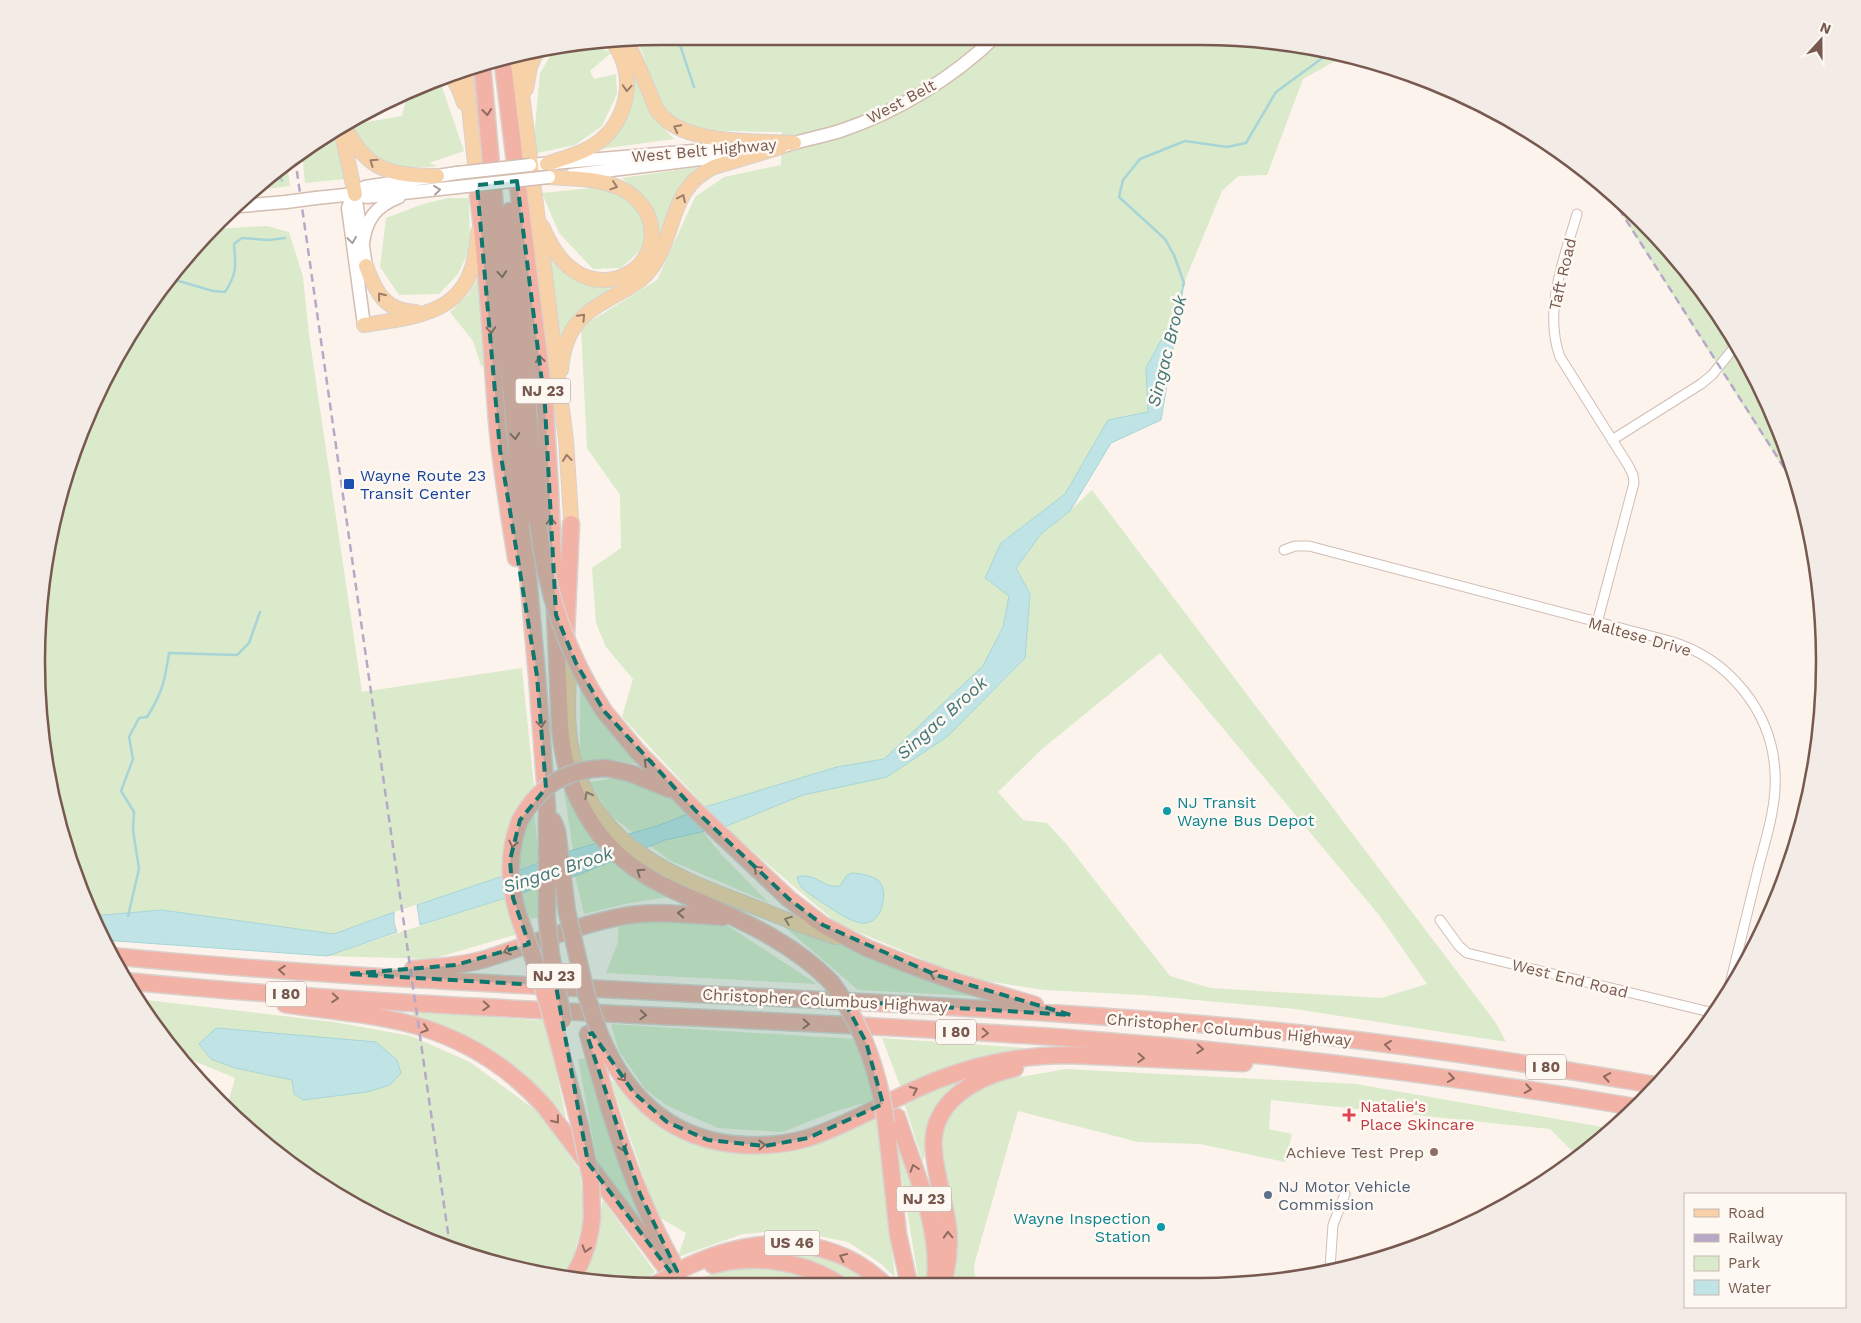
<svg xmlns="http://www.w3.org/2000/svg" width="1861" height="1323" viewBox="0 0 1861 1323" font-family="'Work Sans',sans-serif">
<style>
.green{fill:#daeaca;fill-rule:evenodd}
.water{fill:#c0e4e6;stroke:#a7d5d7}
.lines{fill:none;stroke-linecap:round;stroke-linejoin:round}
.stream{stroke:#a7d5d7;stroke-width:2.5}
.street-casing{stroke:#d1bdb4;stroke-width:11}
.secondary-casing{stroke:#d4bdb1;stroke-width:15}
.primary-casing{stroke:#d9d1ce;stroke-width:16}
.highway-casing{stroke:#d9d1ce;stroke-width:19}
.street{stroke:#fff;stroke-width:9}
.secondary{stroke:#fff;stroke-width:12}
.primary{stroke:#f7d1a8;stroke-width:14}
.highway{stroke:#f3b2a6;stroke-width:16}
.rail{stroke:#b6a9c7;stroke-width:2.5;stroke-dasharray:8 5;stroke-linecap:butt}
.secondary-bridge-casing{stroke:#d4bdb1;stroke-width:15;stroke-linecap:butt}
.highway-bridge-casing{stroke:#d9d1ce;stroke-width:19;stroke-linecap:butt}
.secondary-bridge{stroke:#fff;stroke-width:12}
.highway-bridge{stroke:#f3b2a6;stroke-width:16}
.oneway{stroke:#9d7d6a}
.oneway2{stroke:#906b60}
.oneway3{stroke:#ad9b95}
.marked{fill:#0f766e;fill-opacity:0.2;stroke:#0f766e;stroke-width:4;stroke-dasharray:10 6;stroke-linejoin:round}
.transit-dot{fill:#1a4fb4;stroke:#fef8f3;stroke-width:2}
.culture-dot{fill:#0f9aa8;stroke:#fef8f3;stroke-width:2}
.health-dot{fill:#e0444e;stroke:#fef8f3;stroke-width:2}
.education-dot{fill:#8d6e63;stroke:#fef8f3;stroke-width:2}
.service-dot{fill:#5c6f8a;stroke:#fef8f3;stroke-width:2}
.labels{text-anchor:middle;stroke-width:5;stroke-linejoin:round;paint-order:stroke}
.shield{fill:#fef8f3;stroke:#a08980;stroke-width:1}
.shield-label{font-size:15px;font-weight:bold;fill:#77594f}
.street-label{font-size:16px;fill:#77594f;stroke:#fef8f3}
.transit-label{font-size:16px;fill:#164399;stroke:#fef8f3;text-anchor:start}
.culture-label{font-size:16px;fill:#0d838f;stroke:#fef8f3;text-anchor:start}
.health-label{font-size:16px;fill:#be3a42;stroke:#fef8f3;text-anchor:start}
.education-label{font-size:16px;fill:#785e54;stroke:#fef8f3;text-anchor:end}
.service-label{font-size:16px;fill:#4e5e75;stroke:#fef8f3;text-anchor:start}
.water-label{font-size:18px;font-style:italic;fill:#42787b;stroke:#fef8f3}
.rim{fill:none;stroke:#77594f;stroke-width:2.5}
</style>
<rect width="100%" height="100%" fill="#fcf4ec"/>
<!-- green -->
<path class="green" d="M662,36h538l122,12 34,11 -19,1 -34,19 -36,96 -29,1 -16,15 -38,92 -11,35 -27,50 2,44 -40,8 -43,74 -64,49 8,52 -6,32 -54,107 76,-76 5,-64 -14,-26 25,-34 29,-23 22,-21 404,533 10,19 -211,-33 -153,-14 -98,-5 -77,-12 -130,-55 -113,-96 -102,-110 11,-38 -27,-32 -10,-24 -4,-55 29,-20 -1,-53 -33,-47 -6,-121 76,-47 38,-83 29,-20 57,-12 1,-33c-30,-1 -82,2 -107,-11 -5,-3 -18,-22 -21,-28 -9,-18 -5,-36 -19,-53zM1160,653l219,262 48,69 -46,14 -171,-10 -40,-12 -103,-131 -20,-22 -24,-3 -25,-28 44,-43z
M595,45l16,8 -21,18 4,8 22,-5 1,20 -15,32 -27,19 -38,8 -3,-16 6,-64 14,-23z
M633,62l23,54h-4l22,23 -81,11 38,-49z
M434,80l6,1 24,70 -35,12 10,3c-22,2 -51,5 -69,-12 -7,-7 -13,-17 -20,-25l4,-3 -1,-5 10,-5 4,6 35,-6c7,-26 6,-27 32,-36z
M334,131l11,48 -40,4 -3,-30 12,-12z
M287,165l3,21 -31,4z
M697,167l-16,18 -24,59 -8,-40 -27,-26z
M1603,185l9,6 58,58 71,100 51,112 7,32z
M602,187l26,11 19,24 -5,27 -21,19 -28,1 -34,-36 -17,-40z
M448,198h21l1,51 -12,25 -19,20 -40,1 -19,-28 6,-49 37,-14z
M267,226l22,6 14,45 6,58 53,357 160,-24 12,119 -27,42 -4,47 -127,42 -42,16 -172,-24 -71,6 -7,-15 -42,-158v-163l16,-81 43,-114 90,-136 23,-20z
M547,247l24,25 48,11 -35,23 -23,29z
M478,277l10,89h-7l-8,-25 -23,-29 18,-17z
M580,682l27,44 31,38 -31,-5 -27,4z
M628,776l50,25 43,53 48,49 -100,-43 -59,-45 -20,-33z
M564,791l33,53 -24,6z
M534,808l5,54 -20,7 1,-28z
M615,859l52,38 -42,7 -41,10 -9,-38z
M539,887l1,30 -9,2 -12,-22v-3z
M506,898l12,36 -86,25 -105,-3z
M719,920l98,64 -211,-11 12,-31v-19z
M780,923l85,29 110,44 -117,-6z
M138,999l196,23 77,14 59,26 72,53 38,56 4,46 -13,50 -9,9 -62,-10 -115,-44 -104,-65 -54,-50 8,-29 -58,-24zM235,1068l165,5 -10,12 -23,7 -64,8 -9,-6 -2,-14z
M413,1011l122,9 10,-1 21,99 -13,-16 -17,-13 -123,-69z
M611,1024l244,15 20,61 -42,12 -51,20 -64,-4 -52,-23 -21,-16 -26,-38z
M882,1038l145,10 -77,20 -49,20z
M586,1058l74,189 -62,-81 -20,-107z
M1066,1069l290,15 258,45 -37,27 -27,-27 -279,-29 -2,29 23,5 -7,28 -85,-18 -62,-2 -120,-31 -44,154 1,15 3,3h-27l4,-11 2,-17 -1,-19 -16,-84 4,-29 12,-20 29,-20z
M977,1071l-21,14 -21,24 -12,52 -19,-58z
M610,1079l69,59 53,12 86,-6 59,-27 18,160 -15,-14 -32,-21 -59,-12 -46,4 -65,23 8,-24 -29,-17z
M895,1135l32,96 2,53h-10z
M603,1200l52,72 -17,13h-17l-45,-7 16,-24z
M784,1250l33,5 27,10 29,19h-25l-5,-4 -86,-27z
M745,1268c33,1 48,3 78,16l-130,1 -3,-3 24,-9z"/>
<!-- water -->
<path class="water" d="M1184,283l-23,137 -50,23 -41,68 -29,23 -25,34 14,26 -5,64 -77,78 -61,41 -84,18 -79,32 -59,13 -90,36 -155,49 -3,-20 86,-29 70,-26 87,-25 45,-18 132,-40 47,-8 99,-93 20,-39 6,-31 -24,-18 16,-35 64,-49 43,-74 40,-8 -2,-44 27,-50z
M852,873c9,1 19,2 26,7 11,8 6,46 -17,43 -15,-3 -28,-14 -41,-22 -9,-6 -22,-13 -23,-24 21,-5 25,12 43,9l7,-11z
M162,910l172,24 60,-22v11l3,9 -70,24 -224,-16 -12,-24z
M216,1028l160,14 21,18 4,13 -11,12 -23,7 -64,8 -9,-6 -2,-14 -57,-12 -24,-9 -12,-15z"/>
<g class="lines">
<!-- stream -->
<path class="stream" d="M677,36l17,51
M278,173l4,8
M172,279l41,12 12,1c12,-18 11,-26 9,-48l8,-6 26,2 17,-2
M1183,286l1,-3 -10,-28 -9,-16 -46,-42 4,-17 17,-21 45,-18 42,6 19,-4 30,-51 56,-41
M128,916l11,-47 -6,-39 1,-18 -13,-21 12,-32 -4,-22 10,-19 8,-1c15,-23 18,-37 22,-64l68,2 12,-12 11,-31"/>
<!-- street casing -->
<g class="street-casing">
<path id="street" d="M1577,214c-13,45 -34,96 -17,143l68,108 5,10 1,8 -37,140
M1612,440l89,-56 11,-9 25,-31
M1284,550l11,-4h14l361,95c58,17 102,70 105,131 2,32 -8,63 -16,93 -10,41 -20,82 -30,123
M1440,920l19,26 8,7 247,60
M1330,1268l3,-43 12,-31"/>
</g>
<!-- secondary casing -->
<g class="secondary-casing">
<path id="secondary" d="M784,146c18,-6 37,-9 56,-15 57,-19 113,-53 156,-95
M530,165l187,-16
M571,175l171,-21
M355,194l11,72
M316,198l39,-4 12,3 91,-10
M240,206l46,-4
M363,243c3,-24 13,-37 36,-46
M364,325l-16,-117c3,-11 9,-15 17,-21l92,-14"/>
</g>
<!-- primary casing -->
<g class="primary-casing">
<path id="primary" d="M626,41l8,15 23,54c24,36 98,30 137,33
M517,55l49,385 6,93
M465,69l12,114
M450,74l8,13 6,16
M526,89l4,-22 6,-14
M344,126c23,45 45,49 93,50
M341,129l14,65
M547,164c16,-6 34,-10 47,-19 34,-21 44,-71 19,-102
M542,226c8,18 17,35 34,46 38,24 88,-9 73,-54 -5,-13 -16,-24 -29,-30 -21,-10 -48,-9 -71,-11
M366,266c10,27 19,45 50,46
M364,325c66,-10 110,-14 114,-93
M561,370c4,-47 24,-58 62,-79 10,-6 20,-11 27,-21 27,-34 18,-82 64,-103l67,-20
M570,650c-1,38 -6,80 6,117 26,82 98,109 171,137 29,11 58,24 89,33"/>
</g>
<!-- highway casing -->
<g class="highway-casing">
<path id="highway" d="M502,57l43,349 5,84 10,237c5,63 34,119 90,151 18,11 36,18 55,26 45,20 91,42 126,78
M482,63l55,613 10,132v111
M478,195c10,75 13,151 19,227 4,46 12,91 19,136
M510,211l28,311
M566,635l5,-111
M604,711l34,41 58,59 93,88 34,26 44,23 48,19 42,15 78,23
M606,768l24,5 39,16
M553,821l4,10 10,81
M518,914c-10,-33 -10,-62 2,-94
M111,956c362,35 726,38 1089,68 152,12 304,35 455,61
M413,969c24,-2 48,-3 72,-10 46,-14 91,-34 139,-43 33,-6 65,-1 99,1
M125,981c313,31 629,35 943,57 190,14 379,37 567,69
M285,1004c44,7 92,10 136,23 48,15 91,43 124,80l122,162 15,16
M556,1033l24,93
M588,1034c21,78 45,157 84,227
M600,1035c27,64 73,107 145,110 21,1 43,-1 63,-7 46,-15 87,-42 132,-59 42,-16 85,-24 130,-24l174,8
M897,1117c17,53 44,108 38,164
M886,1123l12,111 11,50
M713,1265c42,-11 90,-4 126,19
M680,1270c65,-33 147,-41 204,14
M573,1277c11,-18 17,-37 19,-59
M943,1283c5,-18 7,-37 5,-56 -3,-25 -12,-50 -14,-75 -6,-49 40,-74 81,-84"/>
</g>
<!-- street -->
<use href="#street" class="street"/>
<!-- secondary -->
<use href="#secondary" class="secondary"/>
<!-- primary -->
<use href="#primary" class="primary"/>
<!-- highway -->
<use href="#highway" class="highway"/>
<!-- rail -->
<path class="rail" d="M295,158l155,1089
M1605,187l194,304"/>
<!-- secondary-bridge casing -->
<g class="secondary-bridge-casing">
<path id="secondary-bridge" d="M457,173l73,-8
M458,187l91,-10
M286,202l30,-4"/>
</g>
<!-- highway-bridge casing -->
<g class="highway-bridge-casing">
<path id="highway-bridge" d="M538,522c7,69 28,131 66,189
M520,820c20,-35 46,-51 86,-52
M567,912l20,85 13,38
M518,914l23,66 15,53
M547,919l4,36 12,65
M831,982c31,42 48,89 55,141
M580,1126l11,53 1,39
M655,1285l25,-15"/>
</g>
<!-- secondary-bridge -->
<use href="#secondary-bridge" class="secondary-bridge"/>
<!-- highway-bridge -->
<use href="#highway-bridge" class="highway-bridge"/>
</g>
<!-- one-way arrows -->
<defs><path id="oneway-chevron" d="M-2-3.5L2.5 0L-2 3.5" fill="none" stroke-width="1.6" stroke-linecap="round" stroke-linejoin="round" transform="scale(1.25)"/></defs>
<g class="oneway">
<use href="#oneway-chevron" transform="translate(627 88) rotate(94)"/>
<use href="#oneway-chevron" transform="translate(677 128) rotate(-153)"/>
<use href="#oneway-chevron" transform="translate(373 162) rotate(-145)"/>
<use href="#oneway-chevron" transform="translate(614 186) rotate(19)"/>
<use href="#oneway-chevron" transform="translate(682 198) rotate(-65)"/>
<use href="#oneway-chevron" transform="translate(381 296) rotate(-128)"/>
<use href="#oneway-chevron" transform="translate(582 317) rotate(-46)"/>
<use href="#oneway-chevron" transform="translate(567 458) rotate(-96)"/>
<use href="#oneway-chevron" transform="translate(588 795) rotate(-118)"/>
<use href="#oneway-chevron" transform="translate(788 920) rotate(-159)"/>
</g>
<g class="oneway2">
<use href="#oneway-chevron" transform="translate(487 112) rotate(84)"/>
<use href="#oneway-chevron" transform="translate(502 274) rotate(85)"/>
<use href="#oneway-chevron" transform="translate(491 330) rotate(86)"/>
<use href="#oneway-chevron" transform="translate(540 359) rotate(-97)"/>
<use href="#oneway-chevron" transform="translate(515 436) rotate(85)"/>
<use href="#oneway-chevron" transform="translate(551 521) rotate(-92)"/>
<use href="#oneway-chevron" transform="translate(541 724) rotate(86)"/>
<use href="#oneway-chevron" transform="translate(647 762) rotate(-135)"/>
<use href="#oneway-chevron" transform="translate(513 844) rotate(102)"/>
<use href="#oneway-chevron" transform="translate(757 869) rotate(-136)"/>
<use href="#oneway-chevron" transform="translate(640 872) rotate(-146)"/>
<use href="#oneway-chevron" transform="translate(681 913) rotate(-176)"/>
<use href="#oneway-chevron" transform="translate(507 951) rotate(161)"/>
<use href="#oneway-chevron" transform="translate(282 970) rotate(-176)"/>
<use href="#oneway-chevron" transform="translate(933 974) rotate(-160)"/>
<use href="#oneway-chevron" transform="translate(335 998) rotate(4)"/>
<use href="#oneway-chevron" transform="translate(486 1006) rotate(3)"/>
<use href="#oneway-chevron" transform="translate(643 1015) rotate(3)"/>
<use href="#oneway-chevron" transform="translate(806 1024) rotate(3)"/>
<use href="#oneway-chevron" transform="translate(425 1029) rotate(18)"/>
<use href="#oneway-chevron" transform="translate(985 1033) rotate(3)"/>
<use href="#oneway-chevron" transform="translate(1388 1045) rotate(-173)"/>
<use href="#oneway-chevron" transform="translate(1200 1049) rotate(5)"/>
<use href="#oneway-chevron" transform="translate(1141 1058) rotate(3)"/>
<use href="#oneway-chevron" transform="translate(1607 1077) rotate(-170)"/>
<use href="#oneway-chevron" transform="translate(623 1078) rotate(55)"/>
<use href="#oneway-chevron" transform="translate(1451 1078) rotate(8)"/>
<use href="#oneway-chevron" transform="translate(1528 1089) rotate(9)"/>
<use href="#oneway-chevron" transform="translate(914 1090) rotate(-25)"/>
<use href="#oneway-chevron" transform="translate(556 1120) rotate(52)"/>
<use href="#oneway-chevron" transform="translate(762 1145) rotate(-1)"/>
<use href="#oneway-chevron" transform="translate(623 1148) rotate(71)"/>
<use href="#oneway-chevron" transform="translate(914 1168) rotate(-108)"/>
<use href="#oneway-chevron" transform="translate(948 1235) rotate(-92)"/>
<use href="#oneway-chevron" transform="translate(586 1249) rotate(107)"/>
<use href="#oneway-chevron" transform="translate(843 1257) rotate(-155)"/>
</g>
<g class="oneway3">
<use href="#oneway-chevron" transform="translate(437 190) rotate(-7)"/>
<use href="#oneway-chevron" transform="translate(352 240) rotate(82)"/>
</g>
<!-- marked area -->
<path class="marked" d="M517,181l28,225 11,209 20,48 28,48 92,100 93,88 34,26 113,50 135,40 -227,-14 22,41 17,62 -75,34 -43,8 -57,-6 -41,-18 -33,-29 -42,-60 -5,2 53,159 37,77 -5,3 -84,-111 -32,-177 -208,-12 108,-9 73,-21 -16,-46 -3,-38 10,-40 26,-32 -9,-112 -37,-226 -23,-265z"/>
<!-- markers -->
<rect class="transit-dot" x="343" y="478" width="12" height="12" rx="2.5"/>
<g class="culture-dot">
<circle cx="1167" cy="811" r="5"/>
<circle cx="1161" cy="1227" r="5"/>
</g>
<path class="health-dot" d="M1346.5 1107.5h5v5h5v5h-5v5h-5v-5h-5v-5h5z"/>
<circle class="education-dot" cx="1434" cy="1152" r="5"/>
<circle class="service-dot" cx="1268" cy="1195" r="5"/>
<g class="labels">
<!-- shield labels -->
<g class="shield">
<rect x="515.5" y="378.5" width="55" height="25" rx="4"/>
<rect x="526.5" y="963.5" width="55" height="25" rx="4"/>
<rect x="266" y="981.5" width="40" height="25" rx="4"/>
<rect x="936" y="1019.5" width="40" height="25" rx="4"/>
<rect x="1526" y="1054.5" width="40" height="25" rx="4"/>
<rect x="896.5" y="1186.5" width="55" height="25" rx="4"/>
<rect x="764.5" y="1230.5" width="55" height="25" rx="4"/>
</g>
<g class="shield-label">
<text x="543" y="396">NJ 23</text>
<text x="554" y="981">NJ 23</text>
<text x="286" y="999">I 80</text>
<text x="956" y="1037">I 80</text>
<text x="1546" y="1072">I 80</text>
<text x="924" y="1204">NJ 23</text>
<text x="792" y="1248">US 46</text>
</g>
<!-- street labels -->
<g class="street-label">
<text transform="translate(901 101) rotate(-28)" y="6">West Belt</text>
<text transform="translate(704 150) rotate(-5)" y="6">West Belt Highway</text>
<text transform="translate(1562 274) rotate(-77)" y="6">Taft Road</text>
<text transform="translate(1640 636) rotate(16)" y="6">Maltese Drive</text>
<text transform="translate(1570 978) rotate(14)" y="6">West End Road</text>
<text transform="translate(825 1000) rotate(3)" y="6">Christopher Columbus Highway</text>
<text transform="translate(1229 1029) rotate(5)" y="6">Christopher Columbus Highway</text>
</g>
<!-- transit labels -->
<g class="transit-label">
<text x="360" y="481">Wayne Route 23<tspan x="360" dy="18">Transit Center</tspan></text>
</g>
<!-- culture labels -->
<g class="culture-label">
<text x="1177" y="808">NJ Transit<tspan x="1177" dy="18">Wayne Bus Depot</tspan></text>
<text x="1151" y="1224" text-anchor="end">Wayne Inspection<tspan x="1151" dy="18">Station</tspan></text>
</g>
<!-- health labels -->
<g class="health-label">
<text x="1360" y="1112">Natalie's<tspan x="1360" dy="18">Place Skincare</tspan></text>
</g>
<!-- education labels -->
<g class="education-label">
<text x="1424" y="1158">Achieve Test Prep</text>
</g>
<!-- service labels -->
<g class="service-label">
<text x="1278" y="1192">NJ Motor Vehicle<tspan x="1278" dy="18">Commission</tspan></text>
</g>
<!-- water labels -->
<g class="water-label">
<text transform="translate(1167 351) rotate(-76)" y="6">Singac Brook</text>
<text transform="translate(942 718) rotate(-42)" y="6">Singac Brook</text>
<text transform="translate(558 870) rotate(-18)" y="6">Singac Brook</text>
</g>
</g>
<!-- crop -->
<path d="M0 0H1861V1323H0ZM661 45H1200A616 616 0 0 1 1816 661V662A616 616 0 0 1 1200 1278H661A616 616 0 0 1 45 662V661A616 616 0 0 1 661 45Z" fill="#f3ebe6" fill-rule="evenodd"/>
<path class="rim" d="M661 45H1200A616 616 0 0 1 1816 661V662A616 616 0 0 1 1200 1278H661A616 616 0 0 1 45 662V661A616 616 0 0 1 661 45Z"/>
<!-- legend -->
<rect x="1684" y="1193" width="162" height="115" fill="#fef8f3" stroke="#c8b8b1"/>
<rect x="1694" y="1209" width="25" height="8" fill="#f7d1a8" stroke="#c8b8b1"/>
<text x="1728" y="1218" font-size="15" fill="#77594f">Road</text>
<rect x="1694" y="1234" width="25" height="8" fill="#b6a9c7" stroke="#c8b8b1"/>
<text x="1728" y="1243" font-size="15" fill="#77594f">Railway</text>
<rect x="1694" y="1256" width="25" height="15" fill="#daeaca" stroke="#c8b8b1"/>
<text x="1728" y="1268" font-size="15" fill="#77594f">Park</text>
<rect x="1694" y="1280" width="25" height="15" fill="#c0e4e6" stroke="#c8b8b1"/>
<text x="1728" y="1293" font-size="15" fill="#77594f">Water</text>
<!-- north arrow -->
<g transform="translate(1821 40) rotate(21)" stroke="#fef8f3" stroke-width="4" paint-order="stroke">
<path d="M0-4L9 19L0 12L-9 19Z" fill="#77594f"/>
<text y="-8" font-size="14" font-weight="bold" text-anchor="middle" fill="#77594f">N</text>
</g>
</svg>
